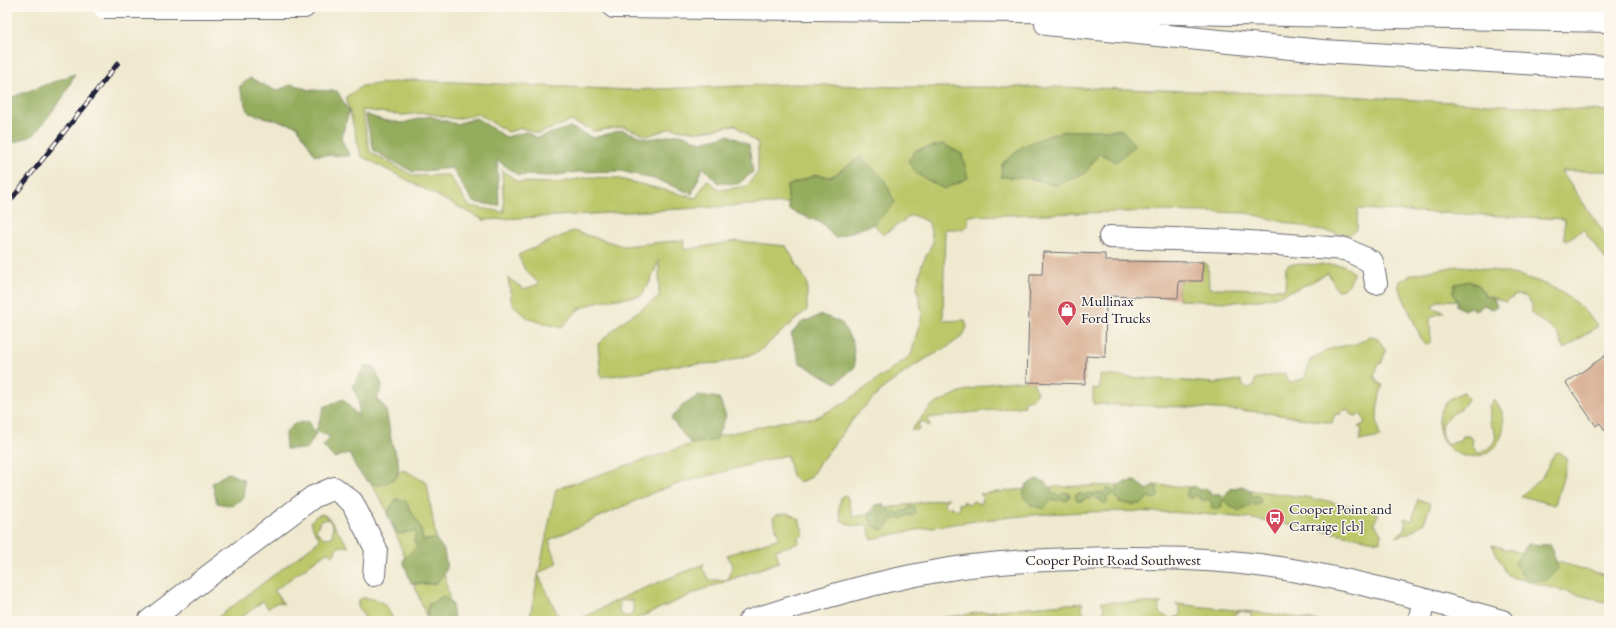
<svg xmlns="http://www.w3.org/2000/svg" width="1616" height="628" viewBox="0 0 1616 628" font-family="'EB Garamond',serif">
<style>
.green{fill:#bbc769;stroke:#6e7452;fill-rule:evenodd}
.forest{fill:#94ac5d;stroke:#5b674c}
.building{fill:#d7ad92}
.lines{fill:none;stroke-linecap:round;stroke-linejoin:round}
.minor-casing{stroke:#6a686f;stroke-width:24}
.major-casing{stroke:#6a686f;stroke-width:24}
.highway-casing{stroke:#6a686f;stroke-width:24}
.minor{stroke:#fff;stroke-width:22}
.major{stroke:#fff;stroke-width:22}
.highway{stroke:#fff;stroke-width:22}
.rail-casing{stroke:#22223b;stroke-width:4.5}
.rail{stroke:#fbf7ec;stroke-width:3;stroke-dasharray:9;stroke-linecap:butt}
.highway-bridge-casing{stroke:#6a686f;stroke-width:24;stroke-linecap:butt}
.highway-bridge{stroke:#fff;stroke-width:22}
.labels{text-anchor:middle;stroke-width:3;stroke-linejoin:round;paint-order:stroke}
.poi-label{font-size:15px;fill:#22223b;stroke:#fbf7ec;text-anchor:start}
.street-label{font-size:15px;fill:#22223b;stroke:#fbf7ec}
</style>
<rect width="100%" height="100%" fill="#fbf7ec"/>
<filter id="ink" filterUnits="userSpaceOnUse"><feTurbulence type="fractalNoise" baseFrequency=".025" numOctaves="2"/><feDisplacementMap in="SourceGraphic" scale="8" xChannelSelector="R" yChannelSelector="G"/><feConvolveMatrix kernelMatrix="1 2 1 2 8 2 1 2 1" color-interpolation-filters="sRGB"/></filter>
<filter id="wash" filterUnits="userSpaceOnUse"><feTurbulence type="fractalNoise" baseFrequency=".012" numOctaves="4" result="noise"/><feDisplacementMap in="SourceGraphic" scale="16" xChannelSelector="R" yChannelSelector="G"/><feGaussianBlur stdDeviation="0.9" result="paint"/><feColorMatrix in="noise" values="0 0 0 0 0 0 0 0 0 0 0 0 0 0 0 0 0 1.4 0 .05"/><feComposite in="paint" operator="in"/></filter>
<g filter="url(#wash)">
<rect width="100%" height="100%" fill="#efe9cf"/>
<!-- green -->
<path class="green" d="M411,80l219,10 163,-6 110,3h153l273,8 280,16v60h-48l48,69v24l-26,-35 -17,12 -2,-2 1,-20 -207,-10 -1,20 -8,6 -33,-5 -69,-17 -87,-2 -192,5v8l-4,5h-19l-2,92 22,-1 2,7 -4,9 -17,12 -28,15 -33,24 -27,26 -40,52 -8,13 -11,4 -7,-6 -5,-21 -106,28 -24,8 -108,49 8,23 -19,11 23,47h-32l27,-132 135,-45 25,-4 2,-4 80,-18 15,1 30,-15 68,-49 11,-41 -5,-27 5,-23 11,-22 -4,-20 -17,-7 -29,20 -9,-11 21,-22 -34,-45 -30,20 -15,-2 -29,11 2,17 -305,17 -123,-64 -15,-59 16,-11zM362,110l41,5 24,-2 29,6 22,-5 30,18 14,-4 16,6 33,-13 23,10 30,-4 24,9 23,-8 27,4 37,-7 23,19v28l-11,14 -27,4 -13,-10 -11,18 -80,-20 -27,-1 -32,6 -39,-1 -16,-12 2,42 -35,-6 -20,-31 -35,1 -44,-24zM1091,130h31l-23,23 -14,20 -29,12 -28,-7 -27,-1 58,-45z
M573,231l50,15 61,-6v10l52,-9 50,5 21,36v28l-50,43 -36,10 -43,2 -33,7 -44,5 -3,-33 24,-22 37,-25v-37l-9,22 -9,14 -41,5 -21,8 -18,19 -32,-9 -17,-15 -4,-26 16,11 15,-5 -14,-14 -7,-15z
M1203,262l5,3 1,23 76,1 1,-22 4,-3 54,1 9,7c0,9 -6,18 -16,18l-9,-17c-17,10 -35,18 -54,24 -30,8 -65,4 -96,3l1,-19 23,-1z
M1457,266c27,1 76,10 100,24 17,9 29,22 41,36l-34,23 -7,-16 -25,-19v-10l-7,-8 -9,-1 -11,7 -16,-6 -3,1 -6,-11 -27,7 4,7 -19,1 -5,4v3l11,4 -14,5 1,25 -7,3 -26,-59 2,-5 13,-7z
M1369,336l9,3 8,12 -5,13h-2l-3,5 2,2 -4,4 4,8 5,2c-6,17 -8,34 -3,52l-21,4 3,-12 -4,-2 7,-4 -4,-9 -6,2 -4,-2 -2,-4h-6l-2,4h-6l-3,9 -71,-11 -75,-5 -93,-3v-16l6,1 1,-14 115,8 26,-3 2,6 5,2 6,-2 1,-7 30,-6 4,10 16,-5 5,-18c8,-4 18,-11 27,-13 16,-3 18,0 32,-11z
M1027,380l6,2 4,9c-2,7 -5,9 -13,10l1,5 -97,12 2,9 -7,-6 -5,3 1,6h-8l20,-24 29,-14 33,-9z
M1464,392l4,7c-8,15 -19,13 -27,26l1,12 6,8 12,-5 2,-4h7l4,3 -1,5 6,9c8,-2 20,-10 17,-20 -1,-3 -4,-7 -5,-11 -1,-6 1,-10 -1,-16l5,-6c9,9 12,21 8,34 -2,9 -10,18 -20,21 -44,12 -62,-50 -18,-63z
M1559,452l7,6 1,6 -12,41 -34,-9 21,-19 13,-24z
M400,470l6,1 21,12 9,56 -13,1 -3,-14 -24,-27 -8,13 -18,-30 9,3 17,-7z
M1118,485l-1,6c-10,4 -28,7 -38,2l-4,2 6,6 12,-6 7,3 12,-3 36,1 9,-9 -4,-2 40,2 -5,2 20,10 13,4 4,-3 27,-3 -2,-7 62,8 3,3 4,-2 44,10 2,4 4,-3 10,3 -5,10 8,11 -2,8c-51,-10 -103,-22 -155,-26 -118,-11 -238,-2 -354,23l-3,-14c-11,2 -17,2 -27,-5l-2,-11 2,-12 3,-2 3,1 6,21 17,-4 -1,6 29,-2 8,-6 -7,3 -8,-1 -4,-5 62,-10 -5,4 1,4 3,2 4,-2 2,3 5,1 1,-4 -2,-2 6,-1v-2l5,4 4,-4 7,3 3,-7 -3,-3 45,-5 -2,6 29,5 17,-2v-5l-9,3 -7,-1 -3,-8z
M1418,499l11,4 1,3 -6,17 -15,10 -13,4 10,-9 -2,-10 8,3z
M788,513l11,6 5,16 -6,2 1,6 -23,7 3,12 -75,27 -73,32h-55l54,-27 74,-30 -2,4 8,12h17l6,-15 -6,-10 52,-17 -6,-20 3,-3zM632,600l2,12 -7,5 -8,-4 1,-12z
M322,514l6,3 21,30 -7,-1 -5,2 -4,8 -5,-5 -54,40 10,13 -6,-2 -10,6 -5,-7 -26,20h-24l107,-81 -7,-12 -2,-7 5,-5zM328,519l5,7 -1,11 -8,1 -8,-7 4,-10z
M390,520l8,14 18,-4 1,16 -12,12z
M1492,545l30,8 -8,11 44,4 -3,-7 53,15 1,27 -101,-27z
M444,572l6,30 -6,-6 -16,9 -2,11 -12,-32h22z
M362,598c20,0 23,5 32,23h-27l-9,-15v-5z
M1101,602l61,1 -4,2 3,9 9,5 10,-3v-7l-4,-5 97,10 45,7h-70l3,-2v-6l-10,-2 -8,4 3,6h-238v-5l-4,-4 -8,3 2,6h-65c53,-9 106,-15 160,-18l-1,6 6,9 9,1 5,-4 2,-8z"/>
<!-- forest -->
<path class="forest" d="M75,74l-12,23 -29,38 -27,10v-46z
M250,78l26,13 17,-7 16,6 28,1 12,20 -8,28 9,17 -35,-1 -18,-29 -48,-13 -10,-26z
M365,114l17,6 21,3 26,-7 27,8 20,-6 30,19 20,-5 11,6 33,-11 23,11 29,-8 26,9 33,-5 20,8 28,-7 20,10 4,27 -15,12 -20,-1 -15,-16 -11,27 -34,-14 -37,-9 -43,1 -28,4 -32,-1 -21,-15 2,46 -26,-4 -21,-34 -39,4 -39,-21z
M1091,130h31l13,15 -19,17 -17,-9 -14,20 -29,12 -28,-7 -27,-1 1,-13 21,-18 36,-14z
M943,144l19,10 6,24 -24,11 -27,-15 -9,-13 8,-11z
M861,157l23,22 11,24 -21,21 -39,14 -13,-15 -33,-13 -2,-24 29,-11 15,2z
M1469,281l11,5 5,11 4,-1 5,3 3,7 -5,3 -8,-4 -8,5 -6,-3 -6,3 -7,-4v-6l-4,-7 2,-9z
M822,315l20,8 11,20 2,24 -19,16 -36,-20 -9,-29 11,-12z
M365,366h9l8,20 -5,14 8,7c3,11 4,21 6,32 3,15 12,23 5,39 -5,2 -13,7 -18,7 -15,-1 -24,-21 -29,-32l-15,5 -11,-12 7,-9 -14,-6 8,-24 19,-8 15,17 1,-14 -6,-16z
M699,395l20,3 7,18 -10,24 -25,4 -20,-25 11,-13z
M308,421l8,13 -9,15h-21l-1,-15 9,-10z
M228,473l16,7v17l-12,9 -15,-3 -5,-20z
M1036,479c10,2 14,6 17,16l2,-2 5,3 4,-4 5,1v5l-3,3 -6,-2 -2,2 -6,-1 -9,9 -12,-4 -8,-10 3,-10z
M1135,481l13,9 5,-5 4,2 1,10 -4,2 -6,-2 -5,6 -10,2 -14,-3 -1,-4h-3l-3,-3 -6,2 2,5 -4,2 -3,-3 -1,-3 -3,1 -4,-4 -2,4 -5,-1 -5,3h-4l-2,-6 4,-2 5,2 6,-3 2,2 9,-2 2,3 4,-6h3l4,3 3,-1 1,-6 8,-3z
M1195,486l4,4 5,-2 5,2 1,4h10l4,3 6,-8 12,-3 8,4 2,7 5,-2 4,4 -1,5 -6,1 -3,-3 -2,5 -9,4 -11,-5 -4,-6 -4,3 1,4 -5,3 -6,-3 1,-4 -4,-4 -3,2 -5,-2 -2,-4 -7,4 -5,-3 2,-7z
M396,499l9,1 15,26 3,14 13,-1 8,11 3,19 -11,15 -25,-1 -8,-23 14,-14 -3,-5 2,-10 -18,3 -11,-20z
M883,504l8,8 4,-1 4,3 4,-3h3l3,-4 5,-1 2,7 -3,3 -5,-1 -6,4 -4,-2 -3,3 -3,-2 -3,7 -7,5 -10,-5c-4,-8 -2,-13 3,-20z
M1528,544l23,1 7,23 -11,12 -19,1 -14,-17z
M444,596l8,8 2,17h-27l1,-16z"/>
<g id="blocks">
<!-- building -->
<path class="building" d="M1043,252l62,2v7l98,1 -1,19h-23l-1,17 -72,-2 -1,61 -19,-1 -1,28 -58,-2 3,-108h12z
M1609,353v81l-1,1 -8,-12 -4,3 -30,-43z"/>
</g>
</g>
<g filter="url(#ink)">
<use href="#blocks" fill-opacity="0" stroke="#6a686f" stroke-width="1"/>
<g class="lines">
<!-- minor casing -->
<g class="minor-casing">
<path id="minor" d="M1110,237l125,4 110,8 27,13 4,21
M149,621l164,-124 21,-9 18,14 24,47 -2,26
M1419,621l5,-20"/>
</g>
<!-- major casing -->
<g class="major-casing">
<path id="major" d="M750,621c59,-20 120,-38 182,-49 48,-9 97,-12 145,-13 58,-2 116,-2 173,5 84,10 171,34 252,57"/>
</g>
<!-- highway casing -->
<g class="highway-casing">
<path id="highway" d="M273,7h31
M614,7l510,5 485,9
M1046,24l276,27 287,17"/>
</g>
<!-- minor -->
<use href="#minor" class="minor"/>
<!-- major -->
<use href="#major" class="major"/>
<!-- highway -->
<use href="#highway" class="highway"/>
<!-- rail casing -->
<g class="rail-casing">
<path id="rail" d="M7,205l111,-142"/>
</g>
<!-- rail -->
<use href="#rail" class="rail"/>
<!-- highway-bridge casing -->
<g class="highway-bridge-casing">
<path id="highway-bridge" d="M104,7h169"/>
</g>
<!-- highway-bridge -->
<use href="#highway-bridge" class="highway-bridge"/>
</g>
</g>
<!-- icons -->
<defs>
<g id="shop-pin" transform="scale(1)"><path d="M0 17L-7.5 6A9.5 9.5 0 1 1 7.5 6Z" fill="#d1495b" stroke="#fbf7ec"/><path d="M-5-2.5h2.3a2.7 3.5 0 0 1 5.4 0H5L5.5 6h-11ZM-1.5-2.5h3a1.5 2.3 0 0 0-3 0Z" fill="#fff"/></g>
<g id="bus-pin" transform="scale(1)"><path d="M0 17L-7.5 6A9.5 9.5 0 1 1 7.5 6Z" fill="#d1495b" stroke="#fbf7ec"/><path d="M-5-6H5V4H4V6H2V4H-2V6H-4V4H-5ZM-3.5-4V0h7V-4ZM-3.5 1.2v1.5H-2V1.2ZM2 1.2v1.5H3.5V1.2Z" fill="#fff"/></g>
</defs>
<g fill-rule="evenodd">
<use href="#shop-pin" x="1067" y="310"/>
<use href="#bus-pin" x="1275" y="518"/>
</g>
<g class="labels">
<!-- poi labels -->
<g class="poi-label">
<text x="1081" y="306">Mullinax<tspan x="1081" dy="17">Ford Trucks</tspan></text>
<text x="1289" y="514">Cooper Point and<tspan x="1289" dy="17">Carraige [eb]</tspan></text>
</g>
<!-- street labels -->
<g class="street-label">
<text x="1113" y="565">Cooper Point Road Southwest</text>
</g>
</g>
<!-- margin -->
<rect width="1616" height="628" fill="none" stroke="#fbf7ec" stroke-width="24"/>
</svg>
